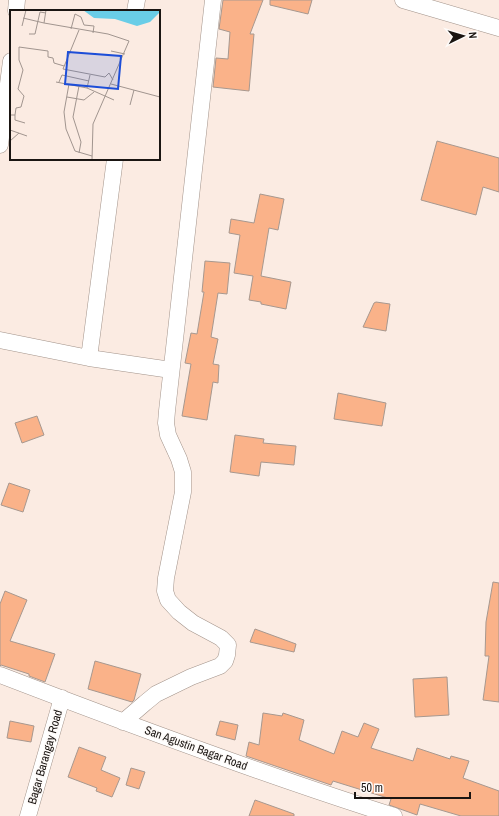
<svg xmlns="http://www.w3.org/2000/svg" width="499" height="816" viewBox="0 0 499 816" font-family="'Archivo Narrow',sans-serif">
<style>
.building{fill:#fab289;stroke:#a7988f}
.lines{fill:none;stroke-linecap:round;stroke-linejoin:round}
.street-casing{stroke:#a2938a;stroke-width:17}
.street{stroke:#fff;stroke-width:16}
.labels{text-anchor:middle;stroke-width:3;stroke-linejoin:round;paint-order:stroke}
.street-label{font-size:12px;fill:#1a1512;stroke:#fefbf9}
.inset-road{fill:none;stroke:#a1958f;stroke-width:1}
.view{fill:#1d4ed8;fill-opacity:0.15;stroke:#1d4ed8;stroke-width:2}
.inset-edge{fill:none;stroke:#1a1512;stroke-width:2}
</style>
<rect width="100%" height="100%" fill="#fbebe2"/>
<!-- building -->
<path class="building" d="M223,0h40l-13,34h4l-5,57 -36,-4 3,-29 12,1 2,-27 -11,-3z
M270,0h42l-4,14 -38,-9z
M437,141l62,17v34l-16,-5 -7,28 -55,-15z
M260,194l24,5 -6,31 -9,-2 -8,48 30,6 -5,27 -25,-5v-2l-12,-2 4,-24 -19,-3 6,-38 -11,-2 2,-14 23,4z
M205,261l25,2 -3,31 -9,-1 -7,44 7,2 -5,25 6,1 -1,18 -5,-1 -6,38 -25,-4 9,-52 -6,-1 6,-30 6,1 7,-42h-2z
M376,302l14,2 -4,27 -23,-4 11,-24z
M338,393l48,10 -4,23 -48,-7z
M37,416l7,19 -22,8 -7,-20z
M235,435l29,4 -1,4 33,3 -2,19 -33,-3 -2,14 -29,-4z
M9,483l21,7 -7,22 -22,-7z
M493,582l6,1v119l-16,-2 6,-44h-4l1,-34z
M5,591l22,9 -17,41 45,13 -10,28 -16,-6v-2l-28,-9 -1,1v-62z
M255,629l41,15 -2,8 -44,-10z
M95,661l46,13 -7,26 -2,2 -44,-13z
M447,677l2,38 -34,2 -2,-38z
M263,713l19,3 1,-3 21,7 -5,20 35,14 8,-23 16,6 6,-14 15,6 -8,19 42,13 4,-13 33,11 1,-3 18,5 -6,17 36,13v25h-38l-41,-12 -3,11 -28,-10 2,-6 -58,-18 -2,4 -85,-29 3,-14 10,3z
M10,721l24,5 -3,16 -24,-4z
M220,721l18,4 -3,15 -19,-5z
M79,747l27,10 -5,13 19,8 -8,19 -16,-6 1,-3 -29,-11z
M131,768l14,4 -6,17 -13,-4z
M255,800l39,14v2h-45z"/>
<g class="lines">
<!-- street casing -->
<g class="street-casing">
<path id="street" d="M403,0l96,28
M16,11l1,-11
M135,11l2,-11
M0,145l11,-84
M0,340l89,18 82,12
M89,358l26,-199
M0,675c130,50 261,99 394,141
M123,722l22,-19 11,-9 35,-17 29,-11 5,-5 2,-6 1,-10 -7,-7 -28,-15 -14,-11 -11,-12 -3,-9 1,-13 17,-86v-20l-4,-13 -11,-24 -2,-12 1,-12 46,-411
M28,816l34,-118"/>
</g>
<!-- street -->
<use href="#street" class="street"/>
</g>
<g class="labels">
<!-- street labels -->
<g class="street-label">
<text transform="translate(196 748) rotate(20)" y="4">San Agustin Bagar Road</text>
<text transform="translate(45 757) rotate(-74)" y="4">Bagar Barangay Road</text>
</g>
</g>
<!-- overview -->
<g transform="translate(10 10)">
<rect width="150" height="150" fill="#fbebe2"/>
<path d="M73,0h77v2l-10,10 -13,4 -22,-7 -21,-1z" fill="#69cde7"/>
<path class="inset-road" d="M36,0l-2,13 64,11 21,7 -36,83 -1,36M13,8l21,5M12,16l4,-16M61,19l4,-15 6,3 3,8 10,1 -1,7M69,20l-16,39 42,8 4,-4 4,7M19,24h6l5,-22 6,1M101,41l14,3M46,72l31,6 27,12M49,72l3,-7 27,6M59,74l-5,28 2,17 9,22 17,5M101,74l49,13M77,78l3,-13M57,87l17,3 10,-8M120,95l4,-15M0,105h5l1,-7 5,-1 3,-11 -6,-7 5,-19 -4,-10v-13l29,4v6l5,1 1,5 10,3M5,105v5l10,3M0,120l17,6M0,131l9,-8M69,143l2,-11 -8,-25 6,-31"/>
<path class="view" d="M58,42l53,4 -3,33 -53,-5z"/>
<rect width="150" height="150" class="inset-edge"/>
</g>
<!-- north arrow -->
<g transform="translate(463 36) rotate(85)" stroke="#fefbf9" stroke-width="3" paint-order="stroke">
<path d="M0-3L7 15L0 10L-7 15Z" fill="#1a1512"/>
<text y="-6" font-size="11" font-weight="bold" text-anchor="middle" fill="#1a1512">N</text>
</g>
<!-- scale -->
<path d="M355 792v6h115v-6" fill="none" stroke="#1a1512" stroke-width="2"/>
<text x="361" y="792" font-size="12" fill="#1a1512" stroke="#fefbf9" stroke-width="3" paint-order="stroke">50 m</text>
</svg>
